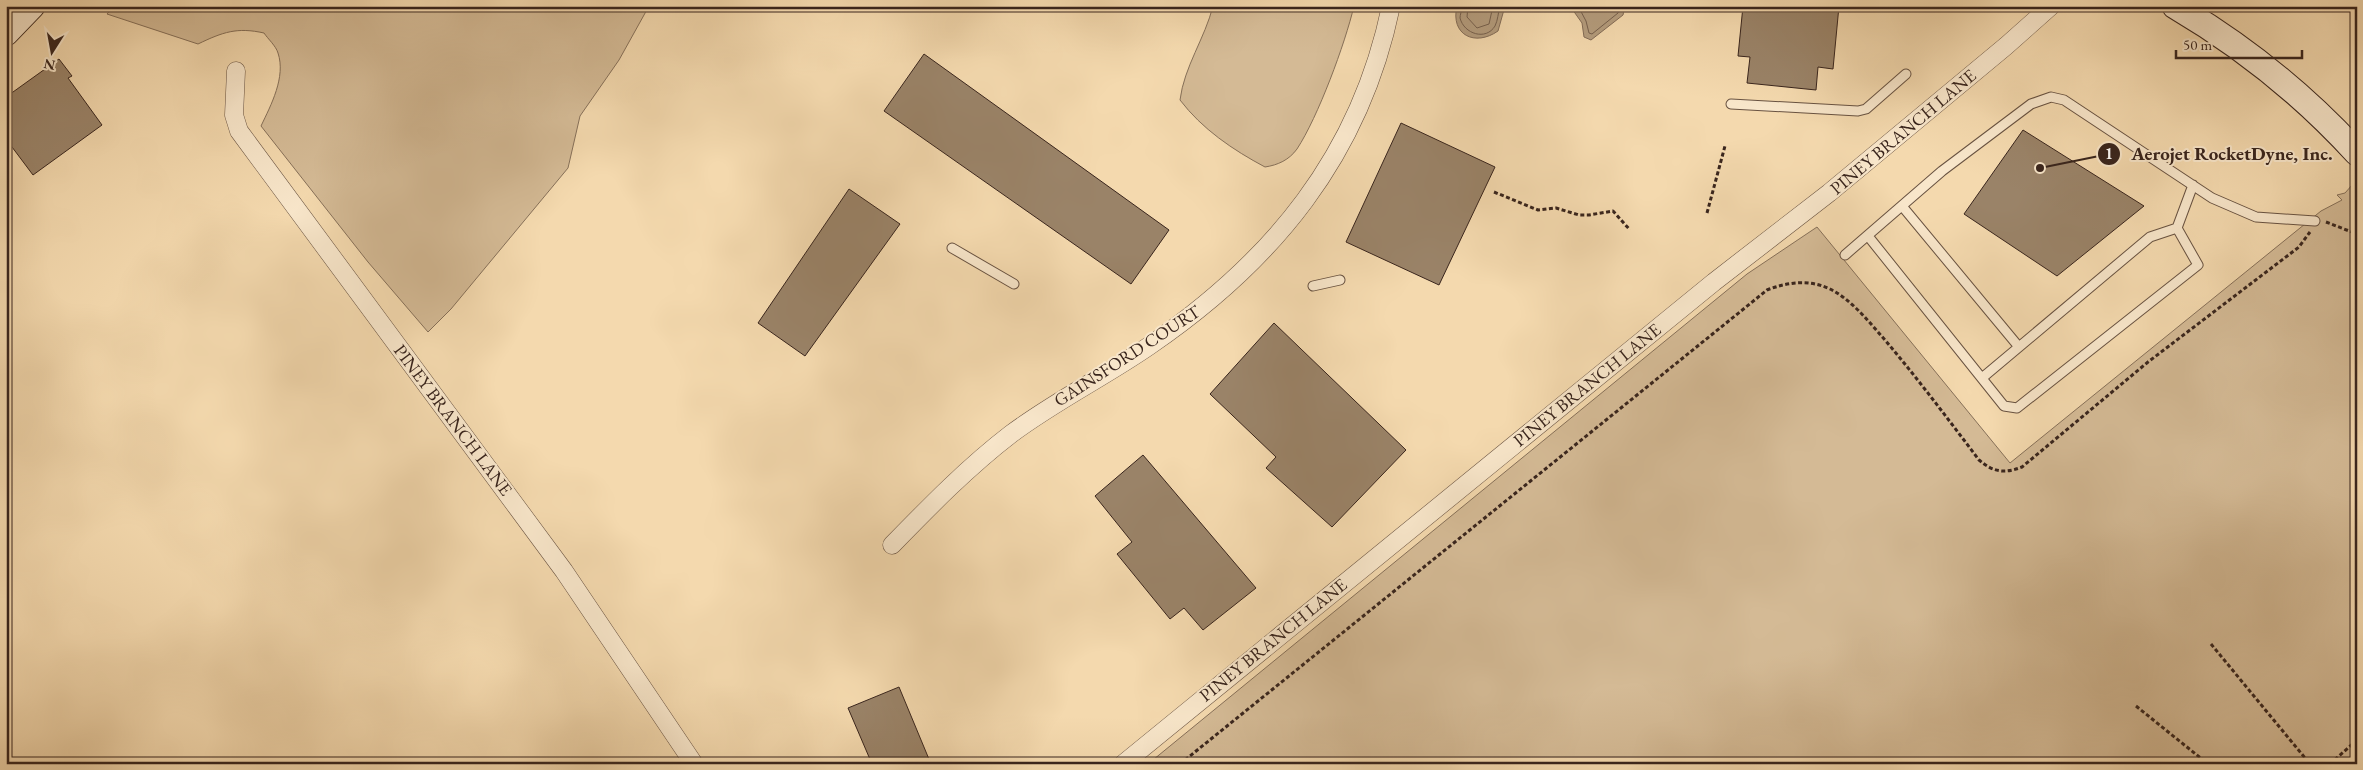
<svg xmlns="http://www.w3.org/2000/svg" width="2363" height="770" viewBox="0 0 2363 770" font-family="'EB Garamond',serif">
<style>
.green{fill:#d4ba95;stroke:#867059}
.water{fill:#b49c7d;stroke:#836c57}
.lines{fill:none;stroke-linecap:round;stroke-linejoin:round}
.shore{stroke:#76604d;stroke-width:1}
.building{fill:#9a8368;stroke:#39251d}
.lane-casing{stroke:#685241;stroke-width:11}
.street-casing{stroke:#685241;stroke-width:19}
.secondary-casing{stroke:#39251d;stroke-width:27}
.path{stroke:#39251d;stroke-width:3;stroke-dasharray:4 2.5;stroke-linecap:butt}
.lane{stroke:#f8e6ca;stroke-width:9}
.street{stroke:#f8e6ca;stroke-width:18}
.secondary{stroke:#f8e6ca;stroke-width:25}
.labels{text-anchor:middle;stroke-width:4;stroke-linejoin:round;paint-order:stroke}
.street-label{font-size:18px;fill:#39251d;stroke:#f8e6ca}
.leader{fill:none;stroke:#39251d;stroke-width:2}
.callout-dot{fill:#39251d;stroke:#f8e6ca;stroke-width:2}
.mark-label{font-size:15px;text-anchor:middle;font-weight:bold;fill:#fff}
.callout-label{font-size:19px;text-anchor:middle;font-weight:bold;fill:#39251d;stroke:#f8e6ca;stroke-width:4;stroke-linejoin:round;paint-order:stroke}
</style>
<rect width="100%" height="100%" fill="#f4d9ae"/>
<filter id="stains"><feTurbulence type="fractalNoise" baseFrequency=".004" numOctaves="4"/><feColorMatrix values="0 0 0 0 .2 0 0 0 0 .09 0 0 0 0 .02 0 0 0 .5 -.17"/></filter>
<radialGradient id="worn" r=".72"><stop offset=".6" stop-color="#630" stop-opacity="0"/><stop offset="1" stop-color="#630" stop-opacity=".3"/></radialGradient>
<!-- green -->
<path class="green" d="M114,6h535l-30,54 -39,56 -12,52 -117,141 -23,23 -60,-70 -107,-136c10,-21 25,-49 17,-73 -2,-7 -10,-14 -14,-20 -27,-6 -41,-1 -66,11l-91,-30z
M1213,6h141c-9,38 -36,111 -57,143 -8,11 -19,16 -32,18 -32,-17 -63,-38 -85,-67 4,-33 25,-62 33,-94z
M2353,184l4,3v577h-1209l599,-490 70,-47 193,236 311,-252 21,-11 -5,-5 8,-2z"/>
<!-- water -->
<path class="water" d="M1457,6h48l-7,25c-23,16 -48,4 -41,-25z
M1570,6h55l-2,9 -32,25 -7,-3 -2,-14z"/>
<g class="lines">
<!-- shore -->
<path class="shore" d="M1462,6c0,4 -2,9 -2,12 4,16 26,23 35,8 3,-6 3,-13 5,-20
M1468,6l-1,11 10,11 12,-4 4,-18
M1578,6l8,15 3,12 3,1 26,-21 2,-7"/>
</g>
<!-- building -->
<path class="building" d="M1743,6h96l-6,63 -15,-2 -2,23 -69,-7 3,-26 -12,-1z
M924,54l245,176 -38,54 -247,-173z
M59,59l13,17 -4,2 34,47 -69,50 -27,-36v-42z
M1401,123l94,44 -56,118 -93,-43z
M2023,130l121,76 -87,70 -93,-62z
M849,189l51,35 -95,132 -47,-33z
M1274,323l132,127 -74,77 -66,-59 10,-11 -66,-63z
M1143,455l113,133 -53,42 -19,-22 -14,11 -53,-65 15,-12 -37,-46z
M899,687l32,77h-59l-24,-56z"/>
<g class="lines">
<!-- lane casing -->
<g class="lane-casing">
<path id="lane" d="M1731,104l127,7 8,-2 40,-35
M1902,206l117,141
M1868,236l136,170 13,2 181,-143 -21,-37 16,-43
M952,248l62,36
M1845,255l97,-84 89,-67 20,-7 13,3 148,98 44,19 59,4
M1313,286l27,-6
M1982,378l168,-141 27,-9"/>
</g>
<!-- street casing -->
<g class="street-casing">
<path id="street" d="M236,71l-2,44 5,16 325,440 130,193
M892,545c38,-39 76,-78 119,-111 44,-33 93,-57 138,-88 124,-85 211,-190 242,-340
M1123,764l591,-482 115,-89 177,-147 45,-40"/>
</g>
<!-- secondary casing -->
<g class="secondary-casing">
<path id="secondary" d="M2175,6c68,40 129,89 182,147
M6,33l26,-27"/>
</g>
<!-- path -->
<path class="path" d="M1494,192l44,18 18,-2 23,7h10l24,-4 17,19
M1707,213l18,-67
M2326,222l31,12
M2211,644l99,120
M2136,706l72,58
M1180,764l587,-474c21,-8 42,-11 63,-1 22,11 39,33 55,51 33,39 63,79 94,120 14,12 25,14 43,7l126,-105 151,-115 11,-15
M2330,764l27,-24"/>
<!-- lane -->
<use href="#lane" class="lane"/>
<!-- street -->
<use href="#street" class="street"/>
<!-- secondary -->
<use href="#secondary" class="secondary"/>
</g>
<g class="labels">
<!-- street labels -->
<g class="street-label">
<text transform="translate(1903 132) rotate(-40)" y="6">PINEY BRANCH LANE</text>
<text transform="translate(1127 356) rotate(-33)" y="6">GAINSFORD COURT</text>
<text transform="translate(1587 385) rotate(-39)" y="6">PINEY BRANCH LANE</text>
<text transform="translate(453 420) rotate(53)" y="6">PINEY BRANCH LANE</text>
<text transform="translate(1273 640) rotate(-39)" y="6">PINEY BRANCH LANE</text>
</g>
</g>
<!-- callouts -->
<path class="leader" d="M2040 168L2109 154"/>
<g class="callout-dot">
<circle cx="2040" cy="168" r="5"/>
<circle cx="2109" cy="154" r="12"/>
</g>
<g class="mark-label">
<text x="2109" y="159">1</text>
</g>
<g class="callout-label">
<text x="2232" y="160">Aerojet RocketDyne, Inc.</text>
</g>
<!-- margin -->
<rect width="2363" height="770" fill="none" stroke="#f4d9ae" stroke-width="25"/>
<rect x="8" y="8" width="2348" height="755" fill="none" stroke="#39251d" stroke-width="2.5"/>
<rect x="12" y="12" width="2338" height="745" fill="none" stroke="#39251d"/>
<!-- north arrow -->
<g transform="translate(52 52) rotate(191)" stroke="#f8e6ca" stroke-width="4" paint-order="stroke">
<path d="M0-4L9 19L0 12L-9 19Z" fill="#39251d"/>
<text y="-8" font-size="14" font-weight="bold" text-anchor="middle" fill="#39251d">N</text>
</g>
<!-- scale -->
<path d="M2176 50v8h126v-8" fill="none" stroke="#39251d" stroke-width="2.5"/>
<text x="2183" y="50" font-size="15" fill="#39251d" stroke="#f8e6ca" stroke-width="4" paint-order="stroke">50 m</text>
<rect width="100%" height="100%" filter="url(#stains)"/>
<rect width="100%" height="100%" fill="url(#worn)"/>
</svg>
